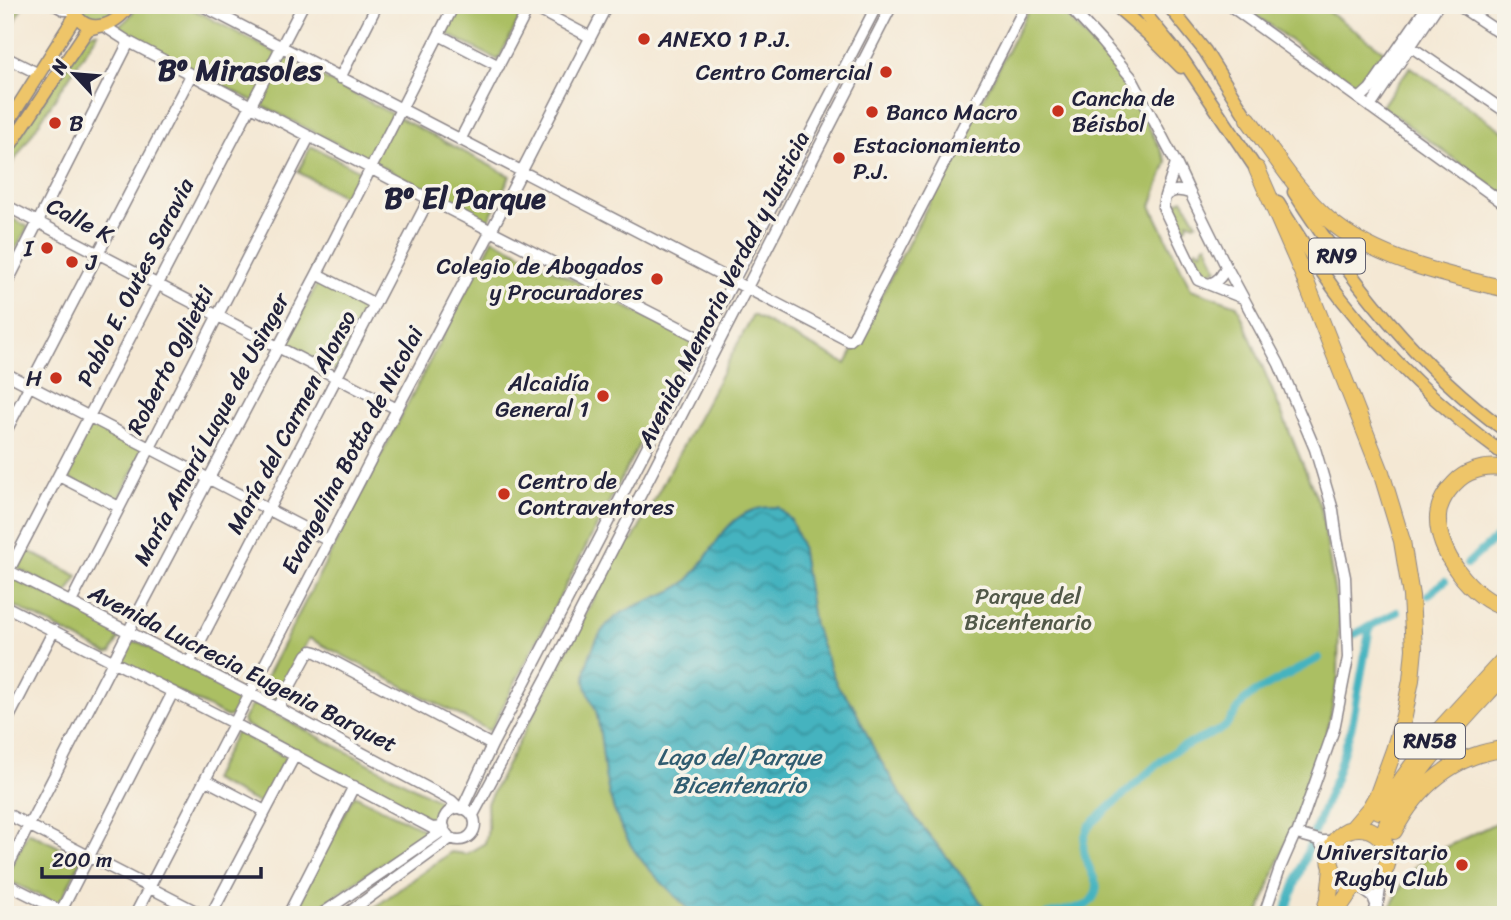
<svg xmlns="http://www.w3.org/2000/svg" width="1511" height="920" viewBox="0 0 1511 920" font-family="Sriracha,sans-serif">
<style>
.green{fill:#abbf63;stroke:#66704f;stroke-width:2}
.water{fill:url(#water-waves);stroke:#336a7d;stroke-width:2}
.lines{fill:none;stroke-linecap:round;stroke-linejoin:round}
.canal{stroke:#44b3bf;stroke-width:8}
.minor-casing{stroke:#8b8588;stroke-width:13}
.major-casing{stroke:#8b8588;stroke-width:15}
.highway-casing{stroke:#8b8588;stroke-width:18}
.minor{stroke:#fff;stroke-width:10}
.major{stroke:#eec569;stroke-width:12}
.highway{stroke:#eec569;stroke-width:16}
.poi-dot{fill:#c8321e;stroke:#f7f3e8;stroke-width:2.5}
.labels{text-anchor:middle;stroke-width:7;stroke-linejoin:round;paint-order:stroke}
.shield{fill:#f7f3e8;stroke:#62616f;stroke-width:2}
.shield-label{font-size:21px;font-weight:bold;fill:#22223b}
.poi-label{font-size:23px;fill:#22223b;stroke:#f7f3e8;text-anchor:start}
.street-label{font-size:23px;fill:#22223b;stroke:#f7f3e8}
.park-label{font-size:23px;fill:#525949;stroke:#f7f3e8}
.water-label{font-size:24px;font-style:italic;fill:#305c70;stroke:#f7f3e8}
.district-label{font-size:30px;font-weight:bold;fill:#22223b;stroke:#f7f3e8}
</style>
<defs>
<pattern id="water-waves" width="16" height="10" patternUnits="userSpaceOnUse" patternTransform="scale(1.75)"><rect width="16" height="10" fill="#44b3bf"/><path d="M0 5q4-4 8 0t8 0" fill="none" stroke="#38919c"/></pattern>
</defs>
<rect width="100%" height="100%" fill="#f7f3e8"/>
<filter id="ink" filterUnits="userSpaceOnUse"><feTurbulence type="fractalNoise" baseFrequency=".0143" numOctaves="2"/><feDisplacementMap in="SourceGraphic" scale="14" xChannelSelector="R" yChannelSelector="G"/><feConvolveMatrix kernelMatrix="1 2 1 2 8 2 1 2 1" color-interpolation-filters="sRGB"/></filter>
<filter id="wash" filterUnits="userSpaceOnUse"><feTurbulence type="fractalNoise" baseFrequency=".00686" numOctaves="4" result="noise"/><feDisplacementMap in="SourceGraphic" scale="28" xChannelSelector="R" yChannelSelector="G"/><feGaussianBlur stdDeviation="1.57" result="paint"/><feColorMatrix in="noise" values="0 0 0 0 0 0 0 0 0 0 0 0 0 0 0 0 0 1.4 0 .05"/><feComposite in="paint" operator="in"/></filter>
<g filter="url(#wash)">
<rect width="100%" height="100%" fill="#f4e8d4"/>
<!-- green -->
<path class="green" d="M5,5h18l-18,38z
M78,5h48l-17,16c-15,-1 -24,-2 -31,-16z
M136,5h49l325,171 -22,45 -374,-191c9,-7 19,-14 22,-25z
M459,5h63l4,2 -28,53 -53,-27z
M1031,5h25l67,72 44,85 -16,44 40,83 46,16 84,203 18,111 -1,58 -12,60 -68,178h-894l87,-63 15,2 19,-11 3,-14 -1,-26 138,-264 7,2 121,-226 93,49z
M1242,5h77l69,49 -25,35 -5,1z
M94,32l4,1 -93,142v-16l82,-124z
M1410,67l96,66v64l-124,-91z
M311,146l51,26 -14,27 -50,-27z
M1183,199l14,24 -3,1 -6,-3 -1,6 -4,2 -13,-24z
M10,217l18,10 -23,41v-43z
M493,239l200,102 -203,390 -181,-93 -33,62 -17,-9z
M1207,244l10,25 -12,6 -11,-24 3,-2 5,3 2,-7z
M319,280l50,26 -33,65 -51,-26z
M92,420l53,28 -28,55 -54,-28z
M26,550l52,26 -11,18 -50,-26z
M16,578l102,54 2,4 -9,17 -4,1 -102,-53v-13l4,-8z
M132,642h7l99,51 3,6 -7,16 -7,2 -101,-52 -4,-8 5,-11z
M256,704l186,98c0,10 -1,13 -9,18l-188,-95 -2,-5 8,-14z
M236,732l50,25 -24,48 -50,-25z
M354,795l69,34 1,2 -2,4 -114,80h-17z
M1506,818v97h-120l22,-41 19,-18z
M28,832l54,26 -23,47 -54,-26z"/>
<!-- water -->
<path class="water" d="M778,507l13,13 10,25 13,80 23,60 16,20 22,46 39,65 57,71 18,28h-294c-21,-21 -50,-46 -65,-71 -13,-22 -21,-44 -25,-69 -3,-22 -4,-43 -9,-64 -3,-9 -10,-20 -11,-30 -1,-16 10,-42 20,-54 17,-23 62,-28 83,-47 24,-23 33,-62 69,-71 7,-2 14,-2 21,-2z"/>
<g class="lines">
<!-- canal -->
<path class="canal" d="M1467,564l39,-35
M1428,595l17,-14
M1351,636l46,-24
M1314,832l21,-53 17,-54 18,-98
M1046,915l39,-9c7,-5 14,-14 11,-23 -9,-23 -19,-33 -7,-57l73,-66 14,-10 44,-20 5,-3 19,-26 10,-8 65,-35
M1284,915l26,-71"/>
</g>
</g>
<g filter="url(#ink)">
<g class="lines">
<!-- minor casing -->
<g class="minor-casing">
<path id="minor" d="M55,5l9,5h9
M201,5l648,336 5,-4 172,-332
M529,5l61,32
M1068,5l32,35 31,37 45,86 14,30
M1229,5l277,200
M1458,5l48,32
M104,26l25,16 300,157 279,143
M439,35l60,31
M1404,42l102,70
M5,57l34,17
M340,78l37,-73
M1359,99l11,-10 58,-84
M1370,107l68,-102
M460,140l70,-135
M1165,196l11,-33
M5,205l392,204
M1226,266l53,98 36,85 18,61 4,29 8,38 3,81 -14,71 -37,105
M317,274l58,30
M1209,284c10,-3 14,-9 17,-18l-36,-73c-10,-3 -16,-4 -25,3l-2,11 35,73 45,18
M5,287l124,-245
M5,373l324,168
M5,433l186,-358
M59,476l60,31
M5,569l273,139 174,93 7,7
M5,578l298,-573
M71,602l238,-465
M5,606l230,118 197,104 12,-1
M189,663l240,-464
M278,708l29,-53 5,-4 4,1 176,93
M5,725l49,-95
M206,780l59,31
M443 824a16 16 0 1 1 32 0a16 16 0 1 1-32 0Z
M462,809l30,-64 385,-740
M5,813l198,102
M473,815l75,-140 344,-670
M1318,840l12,17
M5,872l136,-265 176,-333 137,-269
M5,883l56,28
M1358,886l15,11 4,10
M59,915l114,-223
M135,915l262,-506 94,-178 116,-226
M211,915l84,-160
M288,915l66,-129
M320,915l124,-85
M345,915l106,-77
M1264,915l16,-47 14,-32 3,-2 25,7h13
M1373,915l5,-13 4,-27"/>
</g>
<!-- major casing -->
<g class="major-casing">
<path id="major" d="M72,5c9,33 44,23 57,0
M1115,5l32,28 34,34
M1138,5l45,55 78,116
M1168,5l37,46 47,75
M5,127l71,-112
M5,153l80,-120 3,-4 8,-2
M1294,192c57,89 125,176 212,239
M1278,203c20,32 39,64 62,94 47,60 104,114 166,159"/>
</g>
<!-- highway casing -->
<g class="highway-casing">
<path id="highway" d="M1248,119c24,32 50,74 80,100 45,40 121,57 178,70
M1257,169l45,103 79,200 21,69 9,55 3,53 -3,31 -7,36 -10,34 -16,44 -8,14 -18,21
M1506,469c-16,-4 -35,0 -47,10 -11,10 -20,22 -21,37 -2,36 34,83 68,92
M1379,811l54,-74 73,-80
M1330 857a29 29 0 1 1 58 0a29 29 0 1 1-58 0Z
M1394,831c23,-44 61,-78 112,-82
M1383,840c2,-40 85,-125 114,-157
M1323,915l6,-18 3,-29
M1334,915l20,-29"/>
</g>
<!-- minor -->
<use href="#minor" class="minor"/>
<!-- major -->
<use href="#major" class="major"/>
<!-- highway -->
<use href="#highway" class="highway"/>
</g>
</g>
<!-- markers -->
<g class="poi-dot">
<circle cx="644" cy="39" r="7"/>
<circle cx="886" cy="72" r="7"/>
<circle cx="1058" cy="111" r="7"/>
<circle cx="872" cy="112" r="7"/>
<circle cx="55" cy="123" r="7"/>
<circle cx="839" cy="158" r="7"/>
<circle cx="47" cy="248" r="7"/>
<circle cx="72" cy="262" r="7"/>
<circle cx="657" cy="279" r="7"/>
<circle cx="56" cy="378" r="7"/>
<circle cx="603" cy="396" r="7"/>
<circle cx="504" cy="494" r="7"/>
<circle cx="1462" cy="865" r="7"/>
</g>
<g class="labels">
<!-- shield labels -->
<g class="shield">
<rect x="1309" y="238.5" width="56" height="35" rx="5"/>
<rect x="1395" y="723.5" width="70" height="35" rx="5"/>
</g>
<g class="shield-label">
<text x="1337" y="263">RN9</text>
<text x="1430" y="748">RN58</text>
</g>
<!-- poi labels -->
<g class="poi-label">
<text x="658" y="47">ANEXO 1 P.J.</text>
<text x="872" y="80" text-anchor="end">Centro Comercial</text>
<text x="1072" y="106">Cancha de<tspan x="1072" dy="26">Béisbol</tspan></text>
<text x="886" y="120">Banco Macro</text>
<text x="69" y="131">B</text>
<text x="853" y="153">Estacionamiento<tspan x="853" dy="26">P.J.</tspan></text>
<text x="33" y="256" text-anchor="end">I</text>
<text x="86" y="270">J</text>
<text x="643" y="274" text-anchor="end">Colegio de Abogados<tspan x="643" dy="26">y Procuradores</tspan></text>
<text x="42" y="386" text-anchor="end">H</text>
<text x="589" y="391" text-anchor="end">Alcaidía<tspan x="589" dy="26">General 1</tspan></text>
<text x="518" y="489">Centro de<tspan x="518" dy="26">Contraventores</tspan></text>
<text x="1448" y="860" text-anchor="end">Universitario<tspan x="1448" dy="26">Rugby Club</tspan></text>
</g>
<!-- street labels -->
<g class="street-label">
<text transform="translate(80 220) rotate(28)" y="8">Calle K</text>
<text transform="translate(135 282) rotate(-63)" y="8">Pablo E. Outes Saravia</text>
<text transform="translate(723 289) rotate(-63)" y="8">Avenida Memoria Verdad y Justicia</text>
<text transform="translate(170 360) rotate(-63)" y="8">Roberto Oglietti</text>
<text transform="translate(291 422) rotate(-62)" y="8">María del Carmen Alonso</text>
<text transform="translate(211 429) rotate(-62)" y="8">María Amarú Luque de Usinger</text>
<text transform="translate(352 450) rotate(-62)" y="8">Evangelina Botta de Nicolai</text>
<text transform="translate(243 668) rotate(27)" y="8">Avenida Lucrecia Eugenia Barquet</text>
</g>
<!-- park labels -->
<g class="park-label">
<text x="1028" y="604">Parque del<tspan x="1028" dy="26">Bicentenario</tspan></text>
</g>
<!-- water labels -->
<g class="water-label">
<text x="739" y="765">Lago del Parque<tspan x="739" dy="28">Bicentenario</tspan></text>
</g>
<!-- district labels -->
<g class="district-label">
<text x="240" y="80">Bº Mirasoles</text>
<text x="465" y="208">Bº El Parque</text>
</g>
</g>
<!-- margin -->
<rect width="1511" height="920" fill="none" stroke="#f7f3e8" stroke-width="28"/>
<!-- north arrow -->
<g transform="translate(74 74) rotate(296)" stroke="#f7f3e8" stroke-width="5" paint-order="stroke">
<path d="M0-5L12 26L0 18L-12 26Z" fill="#22223b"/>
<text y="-10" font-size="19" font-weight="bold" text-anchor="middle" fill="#22223b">N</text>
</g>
<!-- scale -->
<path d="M42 867v10h219v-10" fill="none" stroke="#22223b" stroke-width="3.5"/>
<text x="52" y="867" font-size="21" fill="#22223b" stroke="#f7f3e8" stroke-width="5" paint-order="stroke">200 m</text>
</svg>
